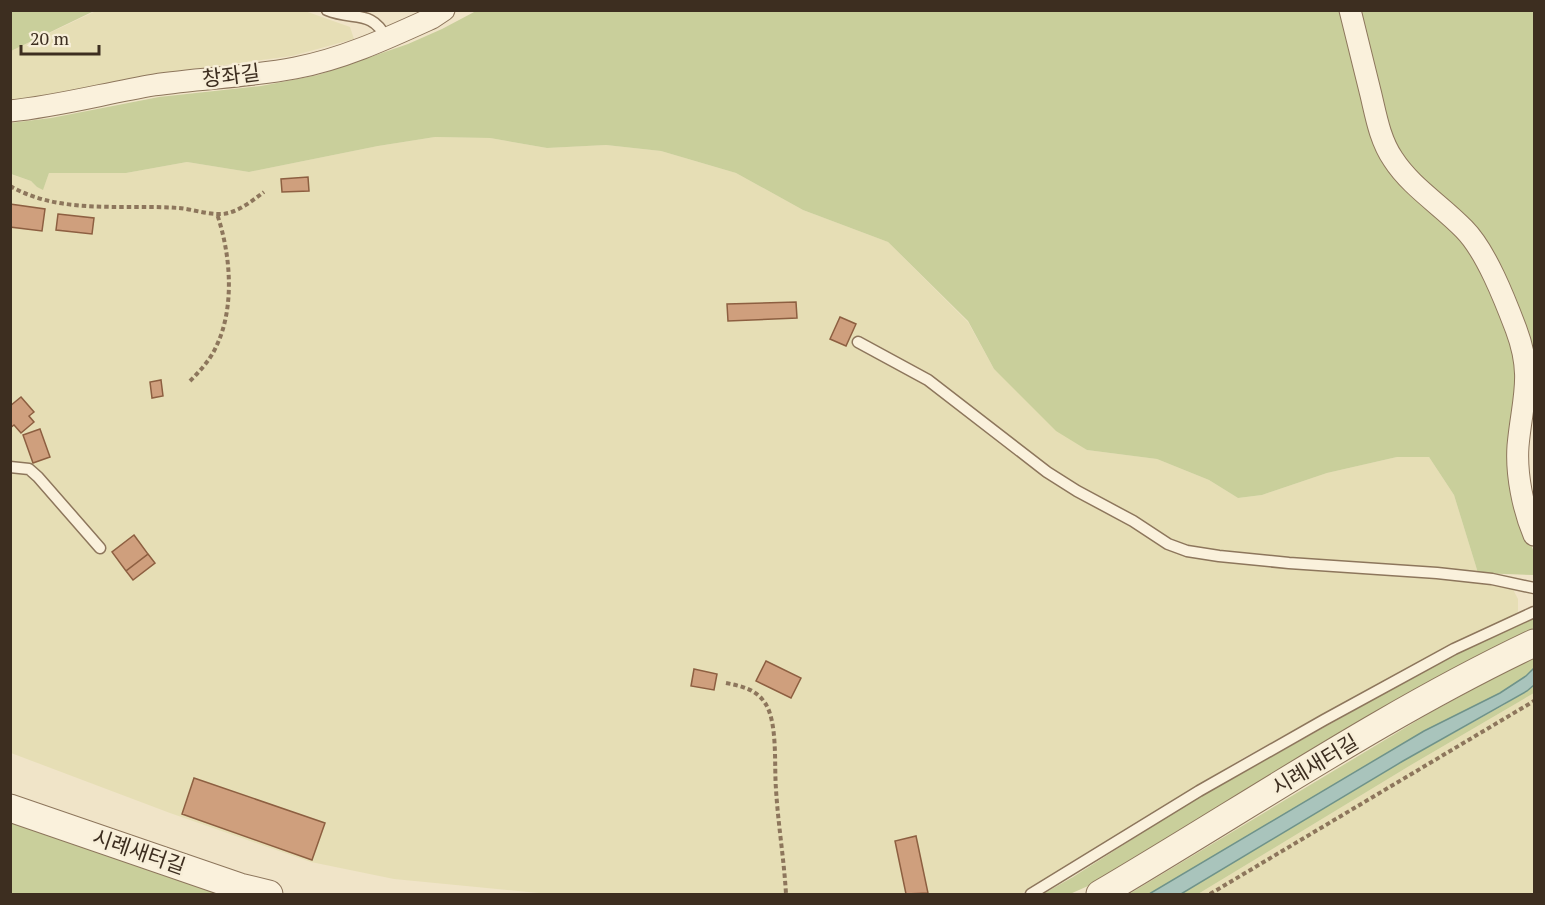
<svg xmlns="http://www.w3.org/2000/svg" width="1545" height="905" viewBox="0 0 1545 905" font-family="'PT Serif','Noto Sans KR',serif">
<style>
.farmland{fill:#e6deb5}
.green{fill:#c9cf9b}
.water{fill:#a9c4bc;stroke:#6f938a;stroke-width:1.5}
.building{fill:#cf9f7d;stroke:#8d5f41;stroke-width:1.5}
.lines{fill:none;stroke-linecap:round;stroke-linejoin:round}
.service-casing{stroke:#8d765c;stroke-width:13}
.minor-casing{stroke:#8d765c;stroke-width:23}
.tertiary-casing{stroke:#8d765c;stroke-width:29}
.path{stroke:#8d765c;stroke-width:4;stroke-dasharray:4.5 3;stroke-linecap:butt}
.service{stroke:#faf1dc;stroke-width:10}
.minor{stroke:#faf1dc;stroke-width:21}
.tertiary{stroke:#faf1dc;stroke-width:27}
.labels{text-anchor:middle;stroke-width:5;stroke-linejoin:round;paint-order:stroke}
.street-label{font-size:21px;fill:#3d2e20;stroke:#f7eed8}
</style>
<rect width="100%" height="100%" fill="#f0e4c8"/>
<!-- farmland -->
<path class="farmland" d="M96,11h209l45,16 4,12 -62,17 -136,18 -109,22 -36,4v-49z
M435,137l55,1 57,10 59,-3 55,6 75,22 67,37 85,32 80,80 26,47 93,81 70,9 52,21 29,18 24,-3 65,-22 70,-16h32l25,38 24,78 28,3 12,23v12l-2,4 -64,30 -52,27 -157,86 -222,136h-472l-155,-15 -83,-17 -141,-49 -159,-60 -1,-579 21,7 6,6 6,2 6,-16h77l61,-11 62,10 129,-26z
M1534,693v201h-336l213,-129z"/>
<!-- green -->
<path class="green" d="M11,10h83v1l-83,40z
M476,11h867l27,105 89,117 22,36 31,79 4,20 8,161 10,23v23l-56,-2 -24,-78 -25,-38h-32l-70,16 -65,22 -24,3 -29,-18 -52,-21 -70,-9 -31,-19 -62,-62 -26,-48 -80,-79 -85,-32 -67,-37 -75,-22 -55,-6 -59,3 -57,-10 -55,-1 -57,9 -129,26 -62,-10 -61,11h-77l-6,17 -6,-3 -6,-6 -20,-7 -1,-51 41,-5 108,-21 102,-11 57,-11 90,-31 34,-15z
M1357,11h177v358l-17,-59 -121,-158z
M1534,617v11l-82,41 -48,27 -316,190 -18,8h-27l30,-17 116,-74 225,-126 64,-34z
M1534,658v10l-8,8 -26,17 -76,38 -275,163h-20l299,-180 71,-39z
M1534,685v8l-123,72 -213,129h-17l222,-133 101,-56z
M10,822l95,33 122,39h-216z"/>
<!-- water -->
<path class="water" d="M1534,668v17l-7,6 -124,70 -222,133h-32l275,-163 76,-38 26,-17z"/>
<!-- building -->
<path class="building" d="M308,177l1,14 -27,1 -1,-13z
M10,204l35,5 -3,22 -32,-4z
M58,214l36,4 -2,16 -36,-4z
M796,302l1,16 -69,3 -1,-17z
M840,317l16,7 -10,22 -16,-7z
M161,380l2,16 -11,2 -2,-16z
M21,397l13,15 -5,4 5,6 -13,11 -7,-8 -4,3v-22z
M40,429l10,28 -17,6 -10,-28z
M134,535l14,19 -22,17 -14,-19z
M148,554l7,9 -22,17 -7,-9z
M766,661l35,17 -10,20 -35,-17z
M694,669l23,5 -3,16 -23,-4z
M194,778l131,45 -13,37 -130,-46z
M916,836l12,57 -22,1 -11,-53z"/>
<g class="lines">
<!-- service casing -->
<g class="service-casing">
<path id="service" d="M327,10c26,11 45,-1 59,28
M858,342l70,38 119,92 30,19 56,30 35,23 19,7 32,5 70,7 148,10 55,6 42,9
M10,467l19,2 9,8 62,71
M1031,894l168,-103 125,-71 130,-71 80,-37"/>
</g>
<!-- minor casing -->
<g class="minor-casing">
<path id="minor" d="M1350,10c7,29 14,56 21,85 5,21 9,45 22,64 18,28 48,46 71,70 22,22 41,71 52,100 18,48 6,71 2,117 -2,28 5,63 16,89
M10,111c49,-5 96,-18 144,-26 47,-7 94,-8 141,-17 48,-9 93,-30 137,-50l12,-8"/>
</g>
<!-- tertiary casing -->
<g class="tertiary-casing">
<path id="tertiary" d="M10,808l230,79 29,7
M1100,894c143,-84 284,-180 434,-251"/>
</g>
<!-- path -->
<path class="path" d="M10,186c51,29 112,18 168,22 15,1 37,9 50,5 13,-3 25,-13 36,-21
M190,381c10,-10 20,-21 26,-34 19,-39 15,-92 1,-133
M726,683c15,3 30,6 39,20 13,19 9,63 11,86 2,35 8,70 10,105
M1210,894l324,-193"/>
<!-- service -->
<use href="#service" class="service"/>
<!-- minor -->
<use href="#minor" class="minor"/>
<!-- tertiary -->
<use href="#tertiary" class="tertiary"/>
</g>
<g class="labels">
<!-- street labels -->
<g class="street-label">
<text transform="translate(231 76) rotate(-7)" y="7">창좌길</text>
<text transform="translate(1315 765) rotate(-31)" y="7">시례새터길</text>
<text transform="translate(139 852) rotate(19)" y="7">시례새터길</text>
</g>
</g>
<!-- border -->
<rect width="1545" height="905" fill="none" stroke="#3d2e20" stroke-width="24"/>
<!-- scale -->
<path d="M21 45v9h78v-9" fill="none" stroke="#3d2e20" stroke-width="3"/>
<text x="30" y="45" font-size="18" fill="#3d2e20" stroke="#f7eed8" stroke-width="4.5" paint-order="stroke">20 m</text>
</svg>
